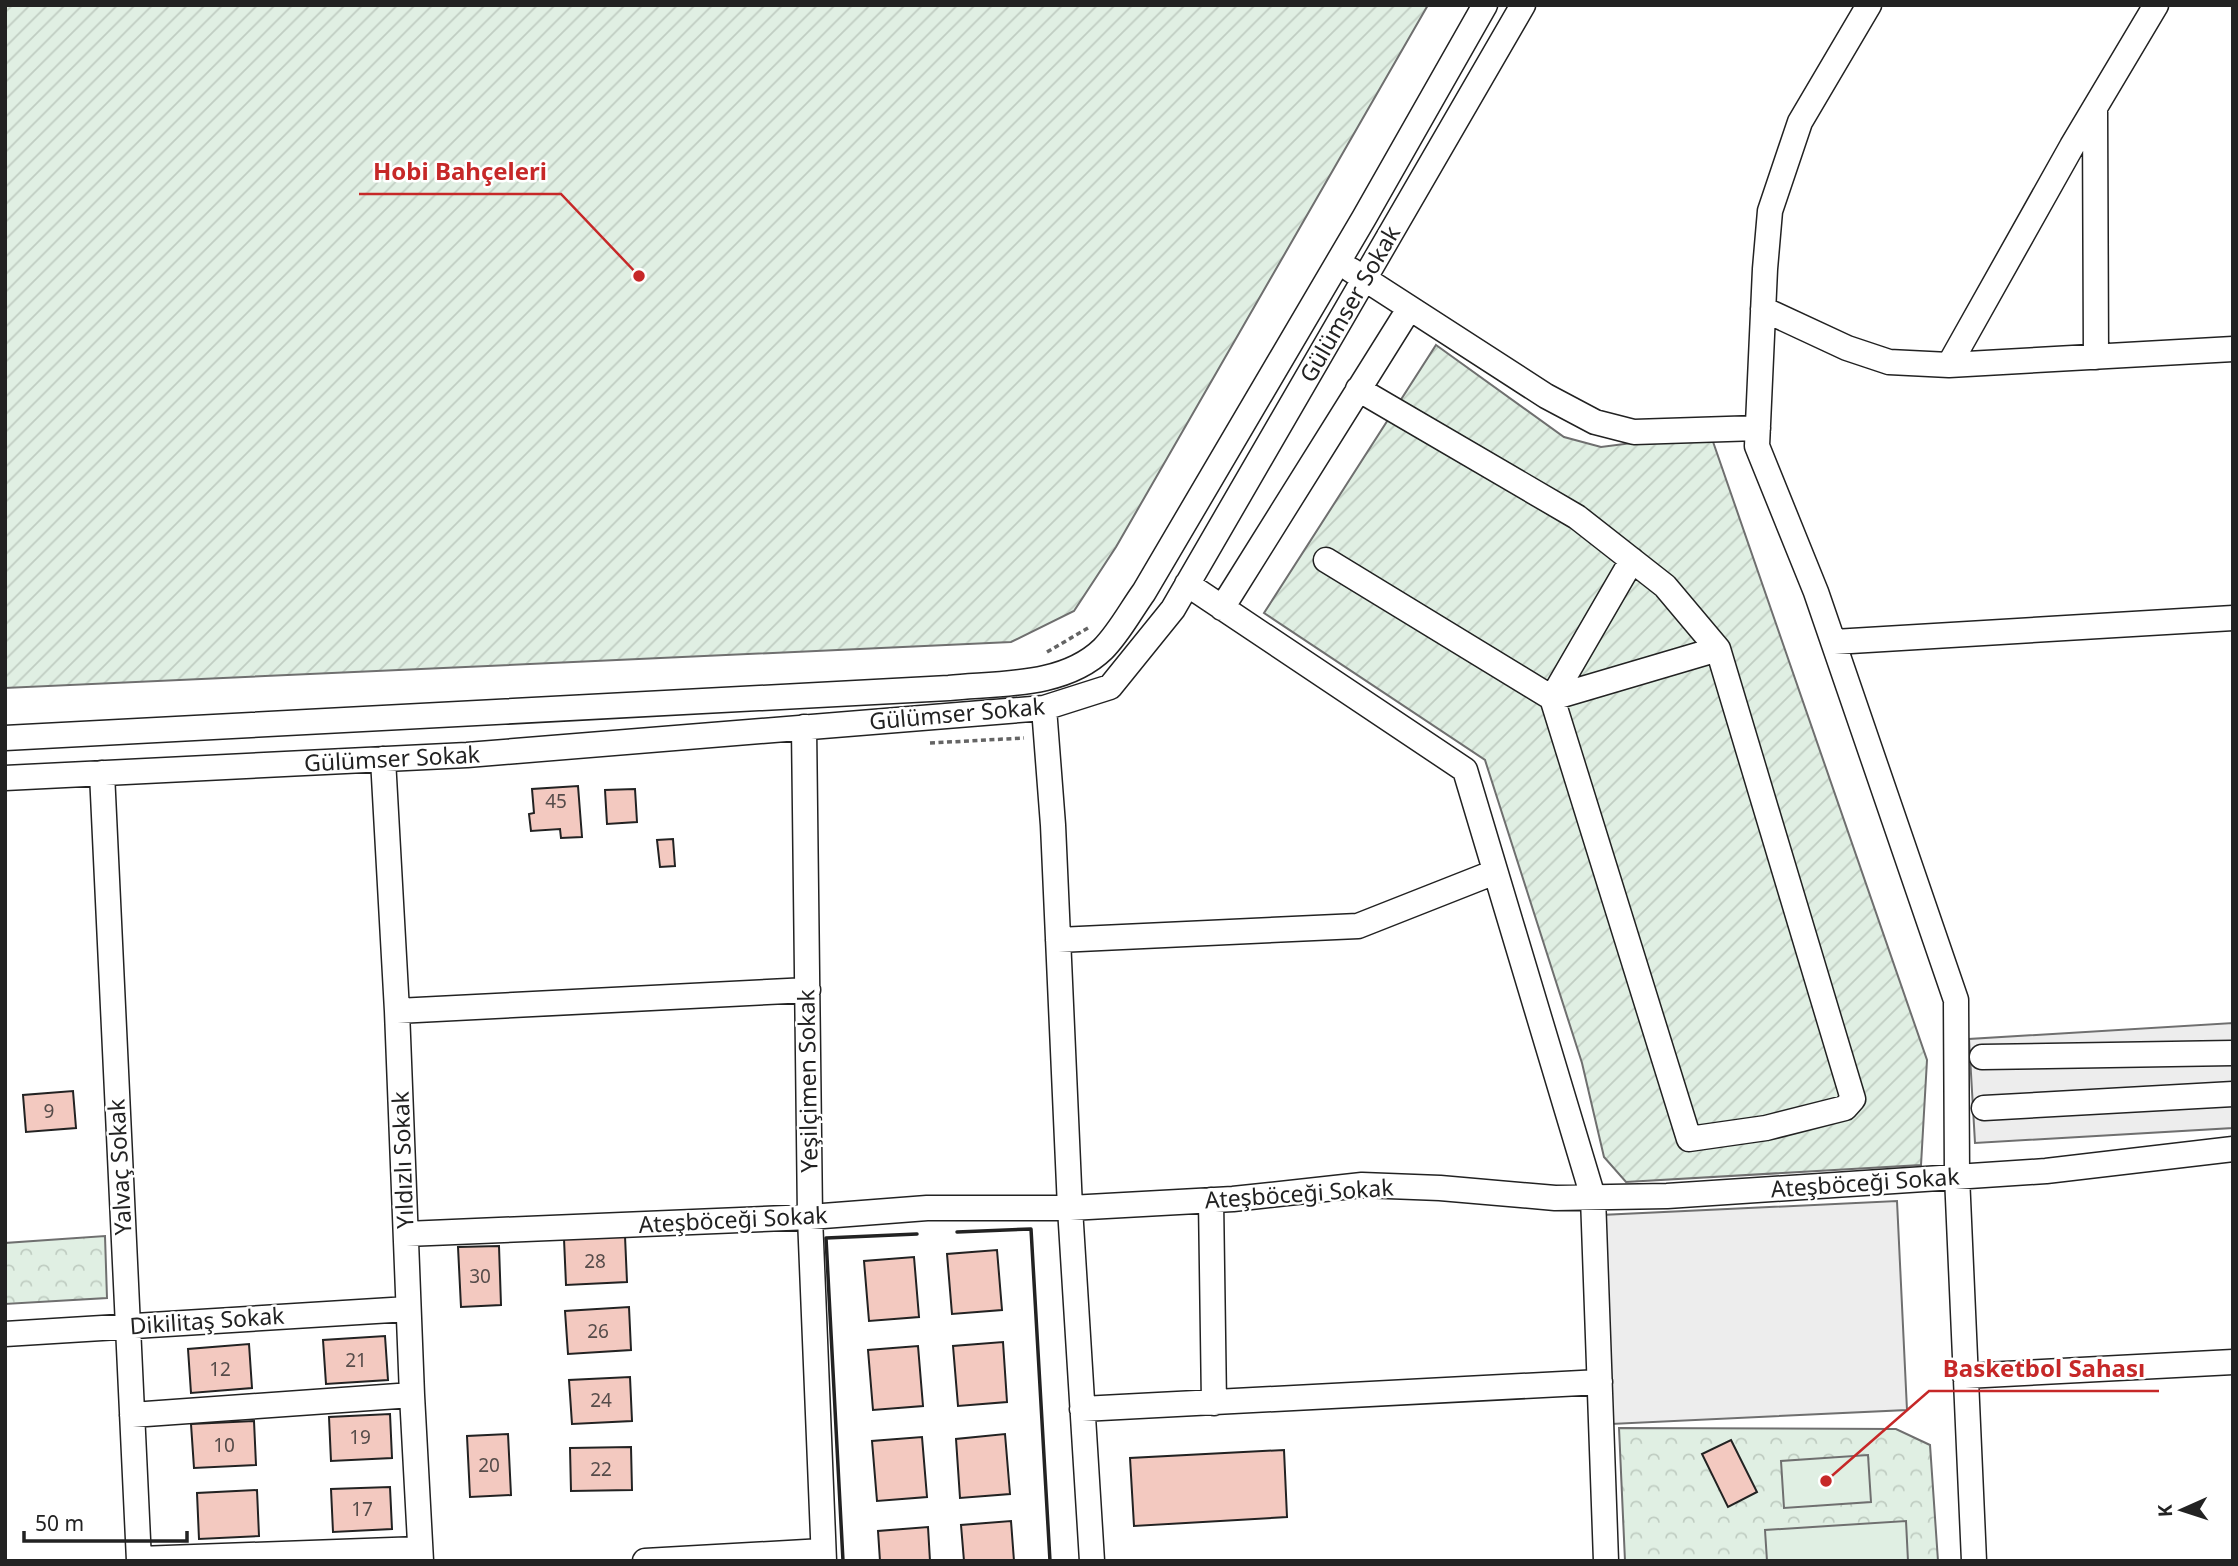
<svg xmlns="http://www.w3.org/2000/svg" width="2238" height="1566" viewBox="0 0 2238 1566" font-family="'Noto Sans',sans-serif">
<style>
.park{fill:url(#park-crowns);stroke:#6f6f6f;stroke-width:2}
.garden{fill:url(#garden-furrows);stroke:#6f6f6f;stroke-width:2}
.pitch{fill:#e0efe3;stroke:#6f6f6f;stroke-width:2}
.parking{fill:#ededed;stroke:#6f6f6f;stroke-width:2}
.building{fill:#f3c9c0;stroke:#222;stroke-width:2}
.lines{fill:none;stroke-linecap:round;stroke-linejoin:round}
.minor-casing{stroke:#222;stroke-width:27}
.path{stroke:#646464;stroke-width:3.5;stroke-dasharray:5 3.5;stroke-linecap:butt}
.minor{stroke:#fff;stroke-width:24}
.wall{stroke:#222;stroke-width:3.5}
.labels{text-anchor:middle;stroke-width:5;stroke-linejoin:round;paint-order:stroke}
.number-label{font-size:19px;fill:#564c4a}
.street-label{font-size:23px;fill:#222;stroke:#fff}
.leader{fill:none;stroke:#c62828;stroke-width:2.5}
.callout-dot{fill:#c62828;stroke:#fff;stroke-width:2.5}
.callout-label{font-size:24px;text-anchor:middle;font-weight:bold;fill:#c62828;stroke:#fff;stroke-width:5;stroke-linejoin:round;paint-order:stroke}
</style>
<defs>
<pattern id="park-crowns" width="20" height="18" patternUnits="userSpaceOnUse" patternTransform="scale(1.75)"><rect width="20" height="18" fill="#e0efe3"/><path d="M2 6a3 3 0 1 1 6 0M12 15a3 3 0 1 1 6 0" fill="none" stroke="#c0cdc2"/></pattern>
<pattern id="garden-furrows" width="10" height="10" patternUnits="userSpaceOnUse" patternTransform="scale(1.75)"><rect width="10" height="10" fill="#e0efe3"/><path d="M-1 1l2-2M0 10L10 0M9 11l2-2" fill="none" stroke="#c0cdc2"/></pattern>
</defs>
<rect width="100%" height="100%" fill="#fff"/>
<!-- park -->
<path class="park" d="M105,1236l2,62 -102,6v-61z
M1619,1428l277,1 34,16 8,116h-313z"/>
<!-- garden -->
<path class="garden" d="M5,5h1423l-312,542 -42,64 -63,31 -1006,46z
M1436,345l128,92 37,10 109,-14 217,627 -6,105 -295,17 -22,-25 -22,-94 -97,-303 -221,-147z"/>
<!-- pitch -->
<path class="pitch" d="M1868,1455l3,47 -87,6 -3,-47z
M1906,1521l2,40h-141l-2,-31z"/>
<!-- parking -->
<path class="parking" d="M2233,1023v105l-258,15 -6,-104z
M1897,1201l10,209 -296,14 -10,-209z"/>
<!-- building -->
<path class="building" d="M578,786l4,51 -21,1 -1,-9 -29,2 -2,-17 5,-1 -2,-24z
M635,789l2,33 -30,2 -2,-34z
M673,839l2,27 -15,1 -3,-27z
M73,1091l3,37 -50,4 -3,-37z
M625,1236l2,46 -61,3 -2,-46z
M499,1246l2,59 -40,2 -3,-60z
M997,1250l5,60 -50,4 -5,-60z
M914,1257l5,60 -50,4 -5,-60z
M629,1307l2,43 -63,4 -3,-43z
M385,1336l3,44 -62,4 -3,-44z
M1003,1342l4,60 -49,4 -5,-60z
M249,1344l3,44 -61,5 -3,-44z
M918,1346l5,60 -50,4 -5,-60z
M630,1377l2,44 -60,3 -3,-44z
M390,1414l2,44 -61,3 -2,-44z
M254,1421l2,44 -62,3 -3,-44z
M508,1434l3,61 -41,2 -3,-61z
M1005,1434l5,60 -50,4 -4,-59z
M922,1437l5,60 -50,4 -5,-60z
M1731,1440l26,52 -29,15 -26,-53z
M631,1447l1,43 -61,1 -1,-43z
M1284,1450l3,67 -153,9 -4,-68z
M390,1487l2,42 -59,3 -2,-43z
M257,1490l2,46 -60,3 -2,-46z
M1011,1521l3,40h-50l-3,-36z
M928,1527l2,34h-50l-2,-30z"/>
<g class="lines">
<!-- minor casing -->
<g class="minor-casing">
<path id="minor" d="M1869,5l-69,117 -30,89 -5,58 -8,177 59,146 140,408 1,176 17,385
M2095,109l1,248
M1351,270l195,126 49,26 39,10 124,-4
M1763,309l84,39 42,14 60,3 284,-16
M1949,365l123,-219 84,-141
M1326,560l226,138 137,441 77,-11 79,-20 8,-9 -135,-450 -53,-63 -88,-69 -219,-128
M1632,560l-80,138 166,-49
M1187,584l278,186 128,427 13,364
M1222,608l187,-299
M1834,642l399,-24
M1044,708l9,117 17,383 22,353
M804,727l6,490 14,344
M5,738l944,-50c51,-5 115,-1 154,-39 16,-16 28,-39 41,-57l220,-374 121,-213
M383,759l14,252 15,384 9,166
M102,773l37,788
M5,778l462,-23 577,-47 66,-21 63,-78 350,-604
M1058,940l300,-14 137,-54
M397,1011l411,-21
M1982,1057l251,-4
M1984,1108l249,-14
M1211,1200l3,203
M406,1234l404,-17 117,-9h143l163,-9 129,-14 78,3 115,10 112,-2 379,-25 187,-22
M5,1334l403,-25
M1965,1376l268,-14
M1082,1409l518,-27
M132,1415l280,-20
M139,1559l281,-10
M645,1561l178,-10"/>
</g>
<!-- path -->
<path class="path" d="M1047,652l41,-24
M930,743l94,-5"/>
<!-- minor -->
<use href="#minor" class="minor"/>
<!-- wall -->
<path class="wall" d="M957,1232l74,-3 19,332
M843,1561l-17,-323 91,-4"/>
</g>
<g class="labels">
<!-- number labels -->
<g class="number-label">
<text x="556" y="808">45</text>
<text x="49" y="1118">9</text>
<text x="595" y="1268">28</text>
<text x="480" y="1283">30</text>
<text x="598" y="1338">26</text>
<text x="356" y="1367">21</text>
<text x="220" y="1376">12</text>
<text x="601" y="1407">24</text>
<text x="360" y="1444">19</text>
<text x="224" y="1452">10</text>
<text x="489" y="1472">20</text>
<text x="601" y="1476">22</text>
<text x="362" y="1516">17</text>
</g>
<!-- street labels -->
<g class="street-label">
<text transform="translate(1350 304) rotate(-60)" y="8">Gülümser Sokak</text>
<text transform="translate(957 714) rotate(-5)" y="8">Gülümser Sokak</text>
<text transform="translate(392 759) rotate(-3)" y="8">Gülümser Sokak</text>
<text transform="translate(808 1081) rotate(-91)" y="8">Yeşilçimen Sokak</text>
<text transform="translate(403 1160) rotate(-92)" y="8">Yıldızlı Sokak</text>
<text transform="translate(120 1167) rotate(-93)" y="8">Yalvaç Sokak</text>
<text transform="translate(1865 1183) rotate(-4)" y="8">Ateşböceği Sokak</text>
<text transform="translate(1299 1194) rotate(-4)" y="8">Ateşböceği Sokak</text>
<text transform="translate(733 1220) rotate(-3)" y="8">Ateşböceği Sokak</text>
<text transform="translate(207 1321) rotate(-4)" y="8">Dikilitaş Sokak</text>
</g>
</g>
<!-- callouts -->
<path class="leader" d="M639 276L561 194H359M1826 1481L1929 1391H2159"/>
<g class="callout-dot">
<circle cx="639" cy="276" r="7"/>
<circle cx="1826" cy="1481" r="7"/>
</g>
<g class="callout-label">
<text x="460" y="180">Hobi Bahçeleri</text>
<text x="2044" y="1377">Basketbol Sahası</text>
</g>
<!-- border -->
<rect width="2238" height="1566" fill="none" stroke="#222222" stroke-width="14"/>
<!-- north arrow -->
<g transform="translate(2182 1510) rotate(267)" stroke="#ffffff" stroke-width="5" paint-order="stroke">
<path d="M0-5L12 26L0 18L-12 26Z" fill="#222222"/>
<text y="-10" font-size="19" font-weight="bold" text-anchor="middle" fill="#222222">K</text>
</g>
<!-- scale -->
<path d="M24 1531v10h163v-10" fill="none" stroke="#222222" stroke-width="3.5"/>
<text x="35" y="1531" font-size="21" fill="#222222" stroke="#ffffff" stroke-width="5" paint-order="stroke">50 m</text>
</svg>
